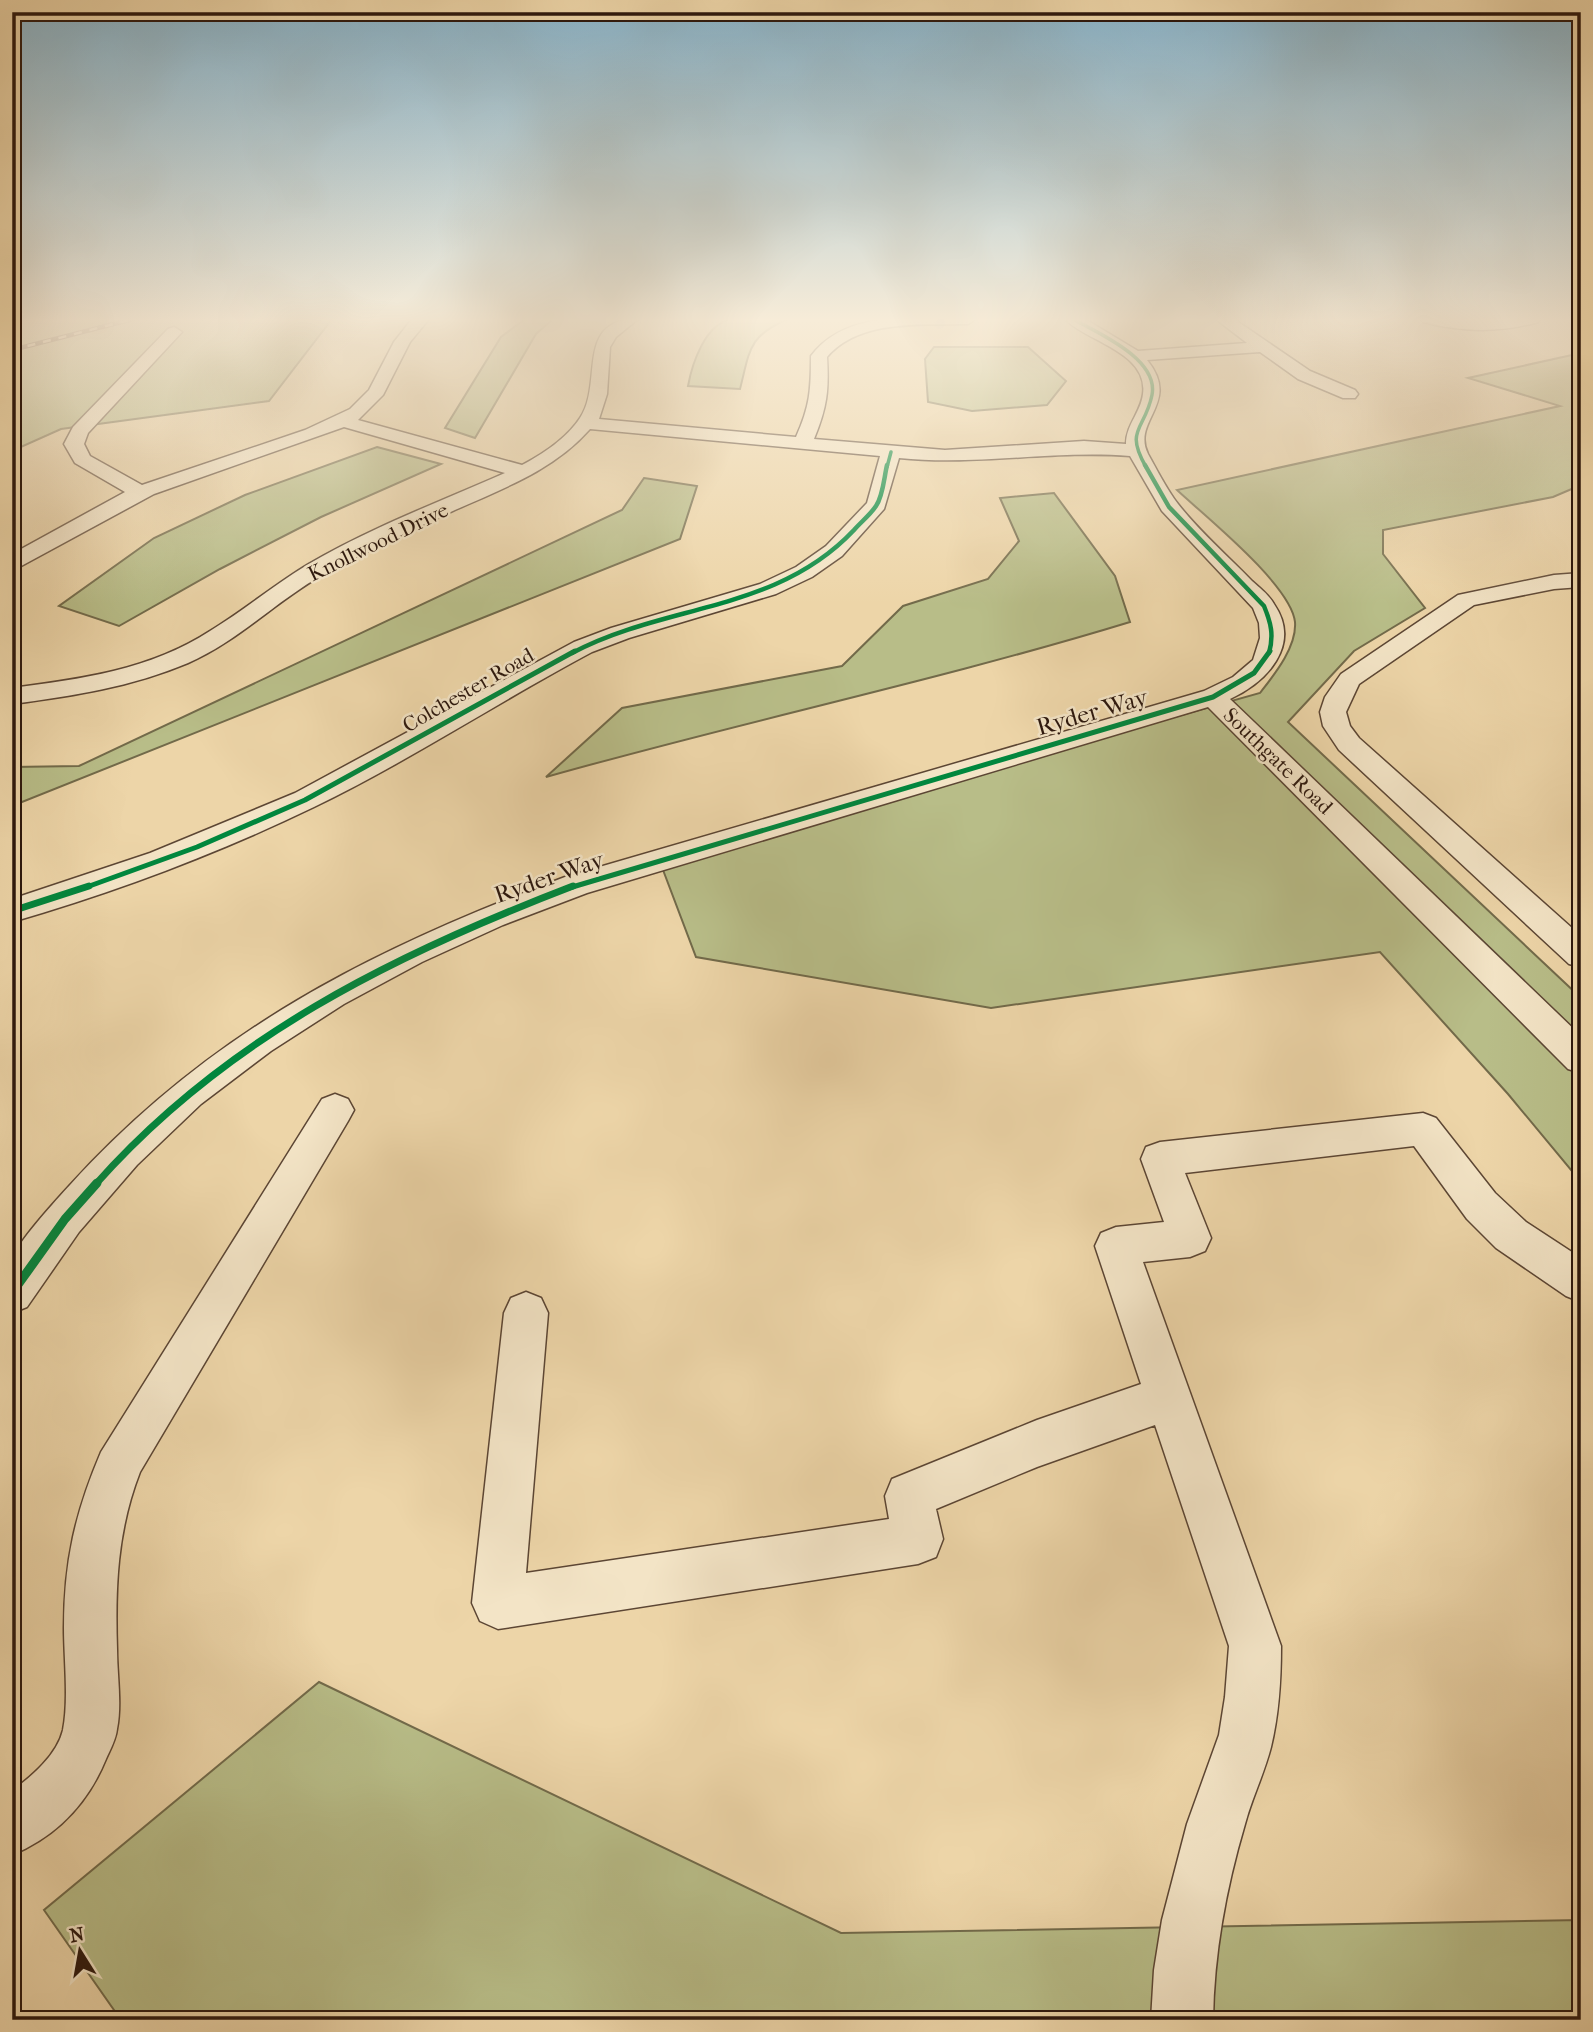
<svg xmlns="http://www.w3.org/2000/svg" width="1593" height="2032" viewBox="0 0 1593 2032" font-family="'IM FELL French Canon',serif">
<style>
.green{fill:#b8bd88;stroke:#726a4a;stroke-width:2}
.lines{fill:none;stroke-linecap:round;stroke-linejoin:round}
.minor-casing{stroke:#5c4634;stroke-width:3}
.minor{fill:#f3e4c6;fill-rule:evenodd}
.rail-casing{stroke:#2c170d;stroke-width:4.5}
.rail{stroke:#f3e4c6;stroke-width:2.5;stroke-dasharray:8;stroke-linecap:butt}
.cycleway-far4-casing{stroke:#f3e4c6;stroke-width:6}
.cycleway-far3-casing{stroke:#f3e4c6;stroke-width:7}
.cycleway-far2-casing{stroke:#f3e4c6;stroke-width:9}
.cycleway-far1-casing{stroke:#f3e4c6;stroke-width:11}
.cycleway-casing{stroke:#f3e4c6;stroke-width:13}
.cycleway-far4{stroke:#00873e;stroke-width:3.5}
.cycleway-far3{stroke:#00873e;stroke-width:4.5}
.cycleway-far2{stroke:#00873e;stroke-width:5}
.cycleway-far1{stroke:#00873e;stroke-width:7}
.cycleway{stroke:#00873e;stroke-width:9}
.labels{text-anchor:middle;stroke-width:5;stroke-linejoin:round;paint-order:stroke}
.far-street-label{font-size:21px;fill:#2c170d;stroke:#f3e4c6}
.street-label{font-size:24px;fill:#2c170d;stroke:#f3e4c6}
</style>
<rect width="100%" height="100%" fill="#edd5a8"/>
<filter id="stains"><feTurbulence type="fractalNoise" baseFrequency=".00286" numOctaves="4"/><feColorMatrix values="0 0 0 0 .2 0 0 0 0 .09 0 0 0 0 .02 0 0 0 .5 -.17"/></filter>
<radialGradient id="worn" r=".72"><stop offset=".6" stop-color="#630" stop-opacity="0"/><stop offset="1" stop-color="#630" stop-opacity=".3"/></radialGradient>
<!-- green -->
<path class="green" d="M27,319h305l-63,82 -208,28 -49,22v-130z
M525,319h28l-17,15 -61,104 -30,-10 56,-91z
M788,319c-40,17 -38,31 -48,70l-52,-3c4,-22 17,-62 43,-67 18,-3 39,0 57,0z
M934,347h94l38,34 -19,24 -75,6 -44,-9 -3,-43z
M1581,353v132l-28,12 -170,33v24l42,54 -71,43 -66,71 293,276v184l-73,-88 -128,-142 -389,56 -295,-51 -36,-95 600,-169c14,-18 37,-46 35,-71 -4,-37 -89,-105 -118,-132l383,-84 -92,-28z
M377,447l64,17 -120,53 -101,52 -101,57 -60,-20 95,-68 91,-43z
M644,478l53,8 -17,53 -668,267v-39l67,-1 543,-256z
M1054,493l61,83 15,46c-193,59 -390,100 -584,155l76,-69 220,-42 61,-60 85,-27 31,-38 -19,-43z
M319,1682l522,251 740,-13v100h-1460l-77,-110z"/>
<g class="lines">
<!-- minor casing -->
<g class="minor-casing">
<path id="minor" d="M412,319h17l-19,23 -27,53 -25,25 164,45c21,-11 45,-27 58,-47 24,-35 -6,-99 58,-99l-22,18 -6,10 -3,47 -8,25 197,18c14,-31 15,-47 15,-81 36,-49 111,-37 165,-37l-8,5c-45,1 -109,-5 -141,33 2,34 0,50 -13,82l131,11 139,-9 42,3c0,-19 15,-32 17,-50 6,-42 -58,-53 -78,-75h20l53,32 109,-8 -30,-23 17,-1 76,52 45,19 3,4 -3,4h-12l-45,-19 -38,-27 -113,8c35,43 -16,60 1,94 9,16 19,36 30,50 22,28 50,52 74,77 8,7 17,14 22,23 28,41 -7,78 -44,95l351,337v37l-13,-4 -360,-362 -621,186 -84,32 -81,37 -78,42 -73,47 -70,53 -64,61 -58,67 -52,75 -15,6c0,-17 -3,-36 0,-53 3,-15 46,-62 58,-75 141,-155 302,-236 495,-308l639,-186 29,-14 20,-17 7,-22 -1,-15 -6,-15 -91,-97 -32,-55c-77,-6 -154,10 -231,2l-15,51 -42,47 -30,21 -36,17 -147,44 -37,14c-94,50 -183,109 -278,155 -97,47 -199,85 -302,115v-23l138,-46 145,-60 279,-151 37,-14 149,-44 36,-17 30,-21 41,-43 13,-47 -290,-27c-36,41 -86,59 -135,81 -43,20 -87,40 -129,63 -48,26 -87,68 -138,90 -57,24 -115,33 -176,41v-16c69,-9 138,-18 198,-57 33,-20 64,-46 97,-66 63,-37 132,-63 198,-92l-161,-46 -190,67 -142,77v-17l113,-62 -50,-29 -11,-19 9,-17 95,-98 6,-2 8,5 -94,101 -4,11 6,12 52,29 163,-55 45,-21 19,-19 25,-48z
M1421,319h119l-2,3c-38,11 -77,10 -115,0z
M1581,573v14l-27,2 -80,16 -115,79 -13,28 4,14 9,12 222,198v31l-12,-3 -230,-214 -16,-24 -3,-14 5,-15 16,-23 117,-79 96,-20z
M335,1094l13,5 6,11 -6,11 -208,351c-23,59 -25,116 -23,178 0,25 5,54 0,79 -1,10 -7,21 -11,30 -18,44 -49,77 -94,96v-64c20,-15 45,-36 51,-61 6,-30 1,-71 1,-102 0,-66 11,-115 37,-176l221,-353z
M1423,1113l13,5 59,75 31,29 55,36v44l-15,-6 -70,-48 -29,-29 -53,-73 -229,27 26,65 -6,13 -15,6 -47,5 138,384c0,34 -2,68 -10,101 -7,27 -19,51 -26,77 -19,64 -31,129 -32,196h-62l3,-50 8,-50 25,-96 32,-89 6,-38 4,-51 -74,-221 -118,42 -101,42 7,30 -7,18 -18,7 -420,65 -18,-8 -8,-18 32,-290 7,-15 15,-6 15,6 7,15 -22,260 363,-54 -4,-23 7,-17 145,-59 104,-36 -46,-138 6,-13 15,-6 48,-5 -23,-63 5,-12 14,-5z"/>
</g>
<!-- minor -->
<use href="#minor" class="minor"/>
<!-- rail casing -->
<g class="rail-casing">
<path id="rail" d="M12,350l121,-31"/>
</g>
<!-- rail -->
<use href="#rail" class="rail"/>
<!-- cycleway-far4 casing -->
<g class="cycleway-far4-casing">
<path id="cycleway-far4" d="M1073,319c25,14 86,40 79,76 -7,35 -28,34 -6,72
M887,467l4,-15"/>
</g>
<!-- cycleway-far3 casing -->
<g class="cycleway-far3-casing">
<path id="cycleway-far3" d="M1145,465l24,42 95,99c7,17 10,29 5,47
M572,653c94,-50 204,-40 282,-123 7,-8 16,-15 22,-24 7,-10 8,-28 11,-41"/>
</g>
<!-- cycleway-far2 casing -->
<g class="cycleway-far2-casing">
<path id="cycleway-far2" d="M84,888l113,-41 108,-47 270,-149
M569,888l644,-191 41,-24 16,-22"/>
</g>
<!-- cycleway-far1 casing -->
<g class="cycleway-far1-casing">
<path id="cycleway-far1" d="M12,911l77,-25
M95,1185c130,-147 298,-230 478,-299"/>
</g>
<!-- cycleway casing -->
<g class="cycleway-casing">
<path id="cycleway" d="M12,1293l53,-74 32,-36"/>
</g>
<!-- cycleway-far4 -->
<use href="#cycleway-far4" class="cycleway-far4"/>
<!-- cycleway-far3 -->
<use href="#cycleway-far3" class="cycleway-far3"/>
<!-- cycleway-far2 -->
<use href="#cycleway-far2" class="cycleway-far2"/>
<!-- cycleway-far1 -->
<use href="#cycleway-far1" class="cycleway-far1"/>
<!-- cycleway -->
<use href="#cycleway" class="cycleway"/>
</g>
<!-- sky -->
<linearGradient id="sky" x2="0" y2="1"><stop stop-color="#88b6cf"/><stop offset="0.53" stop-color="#f7ecd8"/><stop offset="1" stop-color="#f7ecd8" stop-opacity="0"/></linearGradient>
<rect width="1593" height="604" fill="url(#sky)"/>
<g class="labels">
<!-- far-street labels -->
<g class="far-street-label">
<text transform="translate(378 542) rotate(-26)" y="7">Knollwood Drive</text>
<text transform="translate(468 690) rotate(-30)" y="7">Colchester Road</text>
<text transform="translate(1278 761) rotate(44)" y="7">Southgate Road</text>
</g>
<!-- street labels -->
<g class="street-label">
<text transform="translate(1092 712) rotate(-16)" y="8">Ryder Way</text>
<text transform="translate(549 877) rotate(-19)" y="8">Ryder Way</text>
</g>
</g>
<!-- margin -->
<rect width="1593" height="2032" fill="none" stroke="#edd5a8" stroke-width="42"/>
<rect x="14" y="14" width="1565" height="2004" fill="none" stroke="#2c170d" stroke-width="3.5"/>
<rect x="21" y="21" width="1551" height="1990" fill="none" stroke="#2c170d" stroke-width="2"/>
<!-- north arrow -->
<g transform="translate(80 1951) rotate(349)" stroke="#f3e4c6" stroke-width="5" paint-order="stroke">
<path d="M0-5L12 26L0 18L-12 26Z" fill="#2c170d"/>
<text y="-10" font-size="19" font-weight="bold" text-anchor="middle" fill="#2c170d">N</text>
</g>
<rect width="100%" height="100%" filter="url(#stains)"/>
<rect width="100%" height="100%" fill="url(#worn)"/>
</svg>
